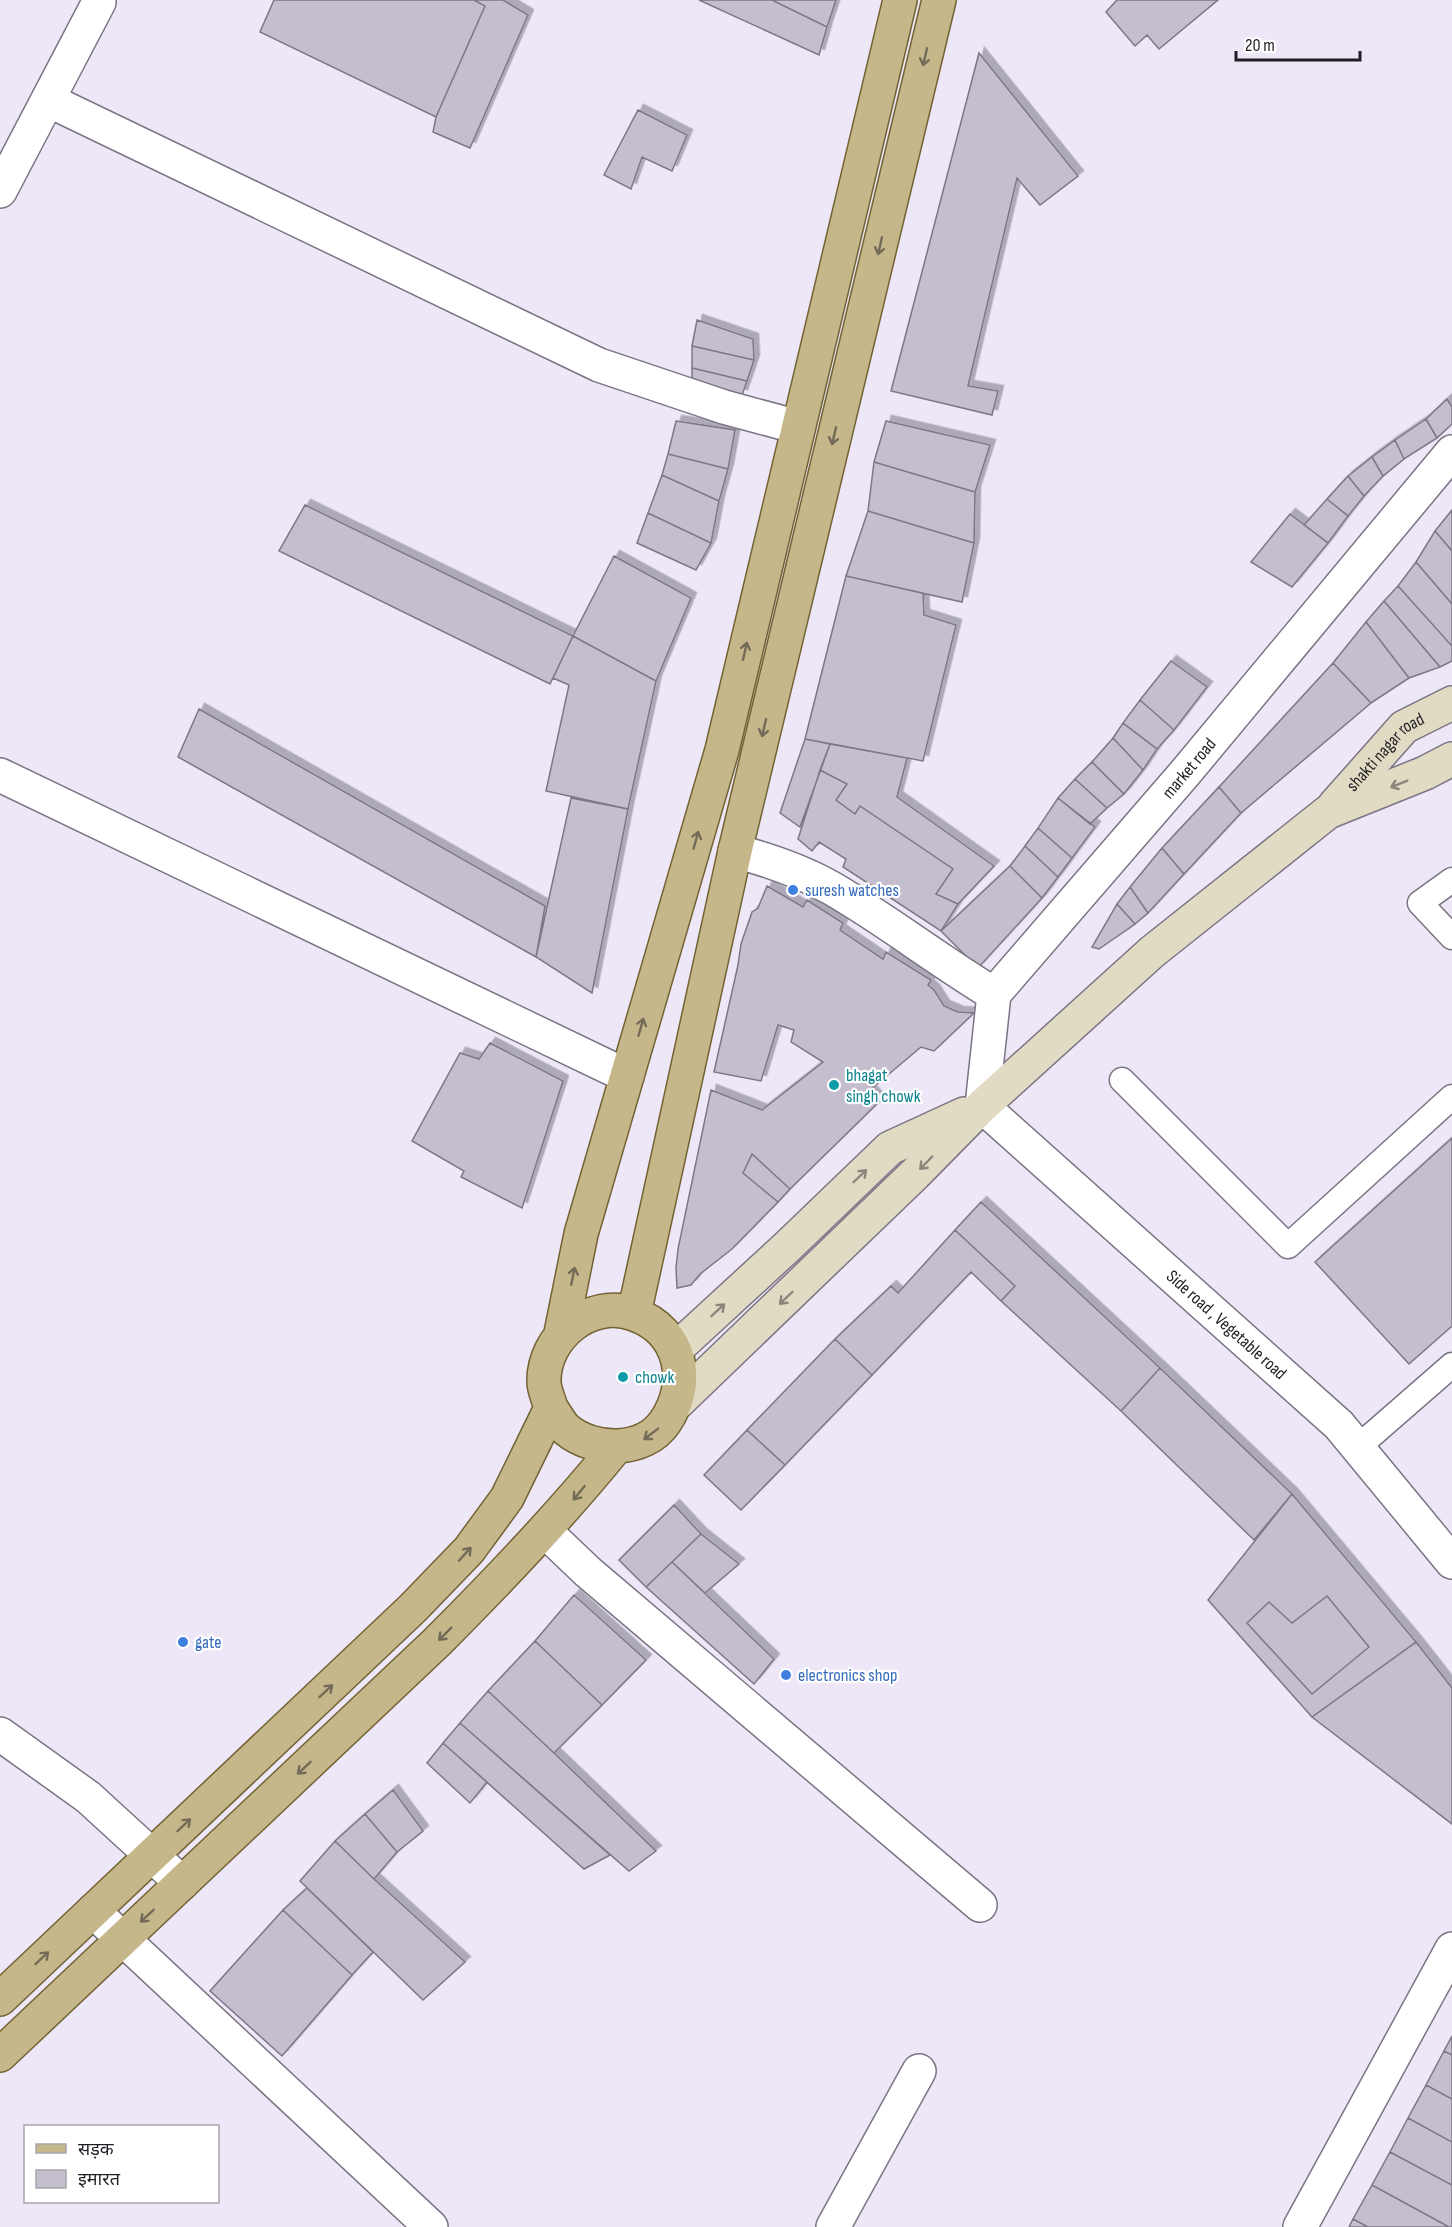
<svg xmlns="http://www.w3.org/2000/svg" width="1452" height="2227" viewBox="0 0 1452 2227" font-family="'Sofia Sans Condensed','Noto Sans Devanagari',sans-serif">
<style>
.building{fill:#c5bece;stroke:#7d7786;stroke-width:1.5;filter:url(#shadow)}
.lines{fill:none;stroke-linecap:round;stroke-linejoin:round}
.service-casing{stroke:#7a7484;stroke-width:27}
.minor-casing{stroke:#7a7484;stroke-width:36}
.tertiary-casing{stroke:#7a7484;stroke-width:36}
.secondary-casing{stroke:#7a7484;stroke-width:36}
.primary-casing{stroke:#736334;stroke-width:36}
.service{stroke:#fff;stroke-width:24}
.minor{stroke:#fff;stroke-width:33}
.tertiary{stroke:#fff;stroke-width:33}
.secondary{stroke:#e2dbc4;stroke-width:33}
.primary{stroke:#c5b78a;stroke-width:33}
.oneway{stroke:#736b58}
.oneway2{stroke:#8b867c}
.shop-dot{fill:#3f7fe0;stroke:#fff;stroke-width:2}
.culture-dot{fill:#0f9aa8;stroke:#fff;stroke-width:2}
.labels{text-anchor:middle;stroke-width:4.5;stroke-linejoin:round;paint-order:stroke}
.street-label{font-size:18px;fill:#211f25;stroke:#fff}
.shop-label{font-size:18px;fill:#366cbe;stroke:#fff;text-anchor:start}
.culture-label{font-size:18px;fill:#0d838f;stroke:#fff;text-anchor:start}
</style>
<defs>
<filter id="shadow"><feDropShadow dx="5.5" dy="-5.5" stdDeviation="0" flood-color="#0004"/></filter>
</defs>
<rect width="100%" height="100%" fill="#ede7f8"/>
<!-- building -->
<path class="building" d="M274,0h200l11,6 -49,111 -176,-85z
M474,0h29l25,15 -58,133 -37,-16 3,-15 49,-111z
M699,0h73l55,27 -8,28z
M772,0h64l-9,27z
M1117,0h101l-59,49 -12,-14 -12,11 -29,-34z
M979,53l99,123 -38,29 -23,-27 -49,208 30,5 -6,24 -101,-24z
M638,110l49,25 -15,36 -30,-14 -11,32 -27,-14z
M697,320l56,19 1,21 -62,-14z
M692,346l62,14 -7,21 -55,-13z
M692,368l55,13 -5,14 -50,-14z
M1447,399l5,8v17l-15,14 -11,-19z
M1426,419l11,19 -33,21 -9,-19z
M676,421l59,9 -7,39 -60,-15z
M886,421l104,24 -15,47 -101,-30z
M1395,440l9,19 -21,17 -11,-19z
M668,454l60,15 -9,32 -57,-26z
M1372,457l11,19 -19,20 -16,-20z
M874,462l101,30 -1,51 -106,-32z
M662,475l57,26 -8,42 -63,-30z
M1348,476l16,20 -16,20 -21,-17z
M1327,499l21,17 -20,27 -24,-18z
M305,505l268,131 -23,48 -271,-133z
M1452,510v41l-17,-20z
M868,511l106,32 -12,59 -116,-26z
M648,513l63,30 -15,27 -59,-27z
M1290,514l38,29 -36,44 -41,-25z
M1435,531l17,20v53l-36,-42z
M614,556l77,42 -35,83 -83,-45z
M1416,562l36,42v42l-54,-60z
M846,576l77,17 1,22 32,10 -33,136 -118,-22z
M1398,586l54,60v15l-12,6 -56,-66z
M1384,601l6,7 50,59 -31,11 -43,-56z
M1366,622l43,56 -38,25 -38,-40z
M573,636l83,45 -28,128 -82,-18 23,-106 -16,-7z
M1171,661l36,26 -33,43 -34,-30z
M1333,663l38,40 -130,110 -22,-26z
M1140,700l34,30 -17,19 -34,-26z
M199,709l346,197 -9,51 -358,-200z
M1123,723l34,26 -14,21 -30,-32z
M1113,738l30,32 -19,24 -32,-32z
M805,739l25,5 -30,83 -20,-14z
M830,744l77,14 -10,39 97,69 -36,38 -22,-10 17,-25 -93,-63 -5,8 -19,-14 11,-16 -27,-14z
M1092,762l32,32 -17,14 -32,-29z
M820,770l27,14 -11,16 19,14 5,-8 93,63 -17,25 22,10 -17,27 -98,-64 3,-8 -27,-17 -7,9 -14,-12z
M1075,779l32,29 -17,16 -32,-26z
M1219,787l22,26 -57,61 -22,-26z
M571,798l57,11 -36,184 -56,-36z
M1058,798l37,29 -23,31 -34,-30z
M1038,828l34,30 -14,19 -33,-31z
M1025,846l33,31 -16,21 -32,-32z
M1162,848l22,26 -36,39 -18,-26z
M1010,866l32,32 -64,70 -37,-37z
M767,886l36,21 4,-7 36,23 -3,7 43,29 3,-7 45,28 -3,5 6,5 10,16 14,6 16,1 -40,38 -13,-4 -51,43 10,11 -90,88 -38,-35 -9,19 35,29 -46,47 -32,25 -9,11 -14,3 -1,-20 2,-19 33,-159 51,20 61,-48 -32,-20 3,-12 -16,-5 -17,56 -47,-9 24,-107 3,-21 11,-32 6,-4z
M1130,887l18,26 -13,11 -18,-20z
M1117,904l18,20 -36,25 -7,-2z
M490,1043l73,38 -41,127 -61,-31 3,-6 -52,-30 48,-88 19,6z
M1452,1138v188l-43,38 -94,-102z
M752,1154l38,35 -12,13 -35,-29z
M981,1202l179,166 -39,43 -120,-110 14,-15 -60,-56z
M955,1230l60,56 -14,15 -30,-29 -99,103 -37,-36 56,-53 7,7z
M835,1339l37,36 -87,90 -38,-35z
M1160,1368l132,126 -38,46 -133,-129z
M747,1430l38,35 -44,45 -37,-35z
M1292,1494l124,148 -104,75 -104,-117z
M674,1505l27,29 -55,53 -27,-27z
M701,1534l38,30 -34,29 -33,-31z
M672,1562l102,97 -20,25 -108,-97z
M574,1595l72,65 -44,45 -67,-64z
M1327,1596l42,51 -57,47 -65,-71 22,-21 23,21z
M535,1641l67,64 -48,48 -66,-62z
M1416,1642l36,46v136l-140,-107z
M488,1691l66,62 102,98 -27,20 -169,-148z
M460,1723l150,132 -26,14 -141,-126z
M443,1743l44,39 -17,21 -43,-40z
M393,1790l30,41 -26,21 -32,-38z
M365,1814l32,38 -23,27 -39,-38z
M335,1841l39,38 91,83 -42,38 -123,-119z
M307,1888l66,64 -21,23 -69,-65z
M283,1910l69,65 -70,81 -72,-65z
M1452,2036v19l-8,-4z
M1444,2051l8,4v44l-26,-14z
M1426,2085l26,14v43l-44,-24z
M1408,2118l44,24v43l-62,-33z
M1390,2152l62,33v42h-3l-77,-42z
M1372,2185l77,42h-81l-15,-8z
M1353,2219l15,8h-19z"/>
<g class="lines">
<!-- service casing -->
<g class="service-casing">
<path id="service" d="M1452,880l-32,23 32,34
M1122,1080l166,166 164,-149
M1358,1447l94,-82"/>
</g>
<!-- minor casing -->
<g class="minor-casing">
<g id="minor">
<path d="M48,100l551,265 125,42 74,20"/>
<path d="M0,191l99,-189"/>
<path d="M0,775l627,301"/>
<path d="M735,851c34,9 67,20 98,38 55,32 106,72 161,105"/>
<path id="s1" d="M982,1106l357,319 113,137"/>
<path d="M545,1531l43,41 392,333"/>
<path d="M0,1734l88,63 94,86"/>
<path d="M93,1911l338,316"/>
<path d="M833,2227l86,-156"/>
<path d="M1300,2227l152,-278"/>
</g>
</g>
<!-- tertiary casing -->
<g class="tertiary-casing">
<g id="tertiary">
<path id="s2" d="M982,1106l12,-112 191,-221 267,-321"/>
</g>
</g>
<!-- secondary casing -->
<g class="secondary-casing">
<g id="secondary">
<path id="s3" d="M1334,806l70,-79 48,-24"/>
<path d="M675,1350l112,-103 103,-99 74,-34"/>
<path d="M678,1402l237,-228 67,-68 170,-154 176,-140 97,-39 27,-14"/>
</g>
</g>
<!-- primary casing -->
<g class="primary-casing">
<path id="primary" d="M634,1314l101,-463 204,-851
M561,1333l20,-99 141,-484 178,-750
M0,1999l413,-391 56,-58 38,-52 44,-90c-2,-8 -7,-18 -7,-26 -1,-45 46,-84 90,-68 48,17 58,69 31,108 -21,31 -71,30 -98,8 -6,-5 -11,-15 -16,-22
M0,2055l437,-413c63,-63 123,-126 179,-195"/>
</g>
<!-- service -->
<use href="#service" class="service"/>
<!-- minor -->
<use href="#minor" class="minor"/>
<!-- tertiary -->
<use href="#tertiary" class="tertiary"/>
<!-- secondary -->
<use href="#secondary" class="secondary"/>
<!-- primary -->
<use href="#primary" class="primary"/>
</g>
<!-- one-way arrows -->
<defs><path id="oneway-shaft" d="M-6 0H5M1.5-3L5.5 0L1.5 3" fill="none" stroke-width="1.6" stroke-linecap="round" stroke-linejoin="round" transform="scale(1.5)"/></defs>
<g class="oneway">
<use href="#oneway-shaft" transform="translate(925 57) rotate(103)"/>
<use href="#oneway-shaft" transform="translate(880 246) rotate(103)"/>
<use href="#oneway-shaft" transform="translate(834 436) rotate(103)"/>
<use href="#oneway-shaft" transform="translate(745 651) rotate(-77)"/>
<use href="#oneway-shaft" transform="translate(764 728) rotate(103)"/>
<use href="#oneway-shaft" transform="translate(696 840) rotate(-74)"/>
<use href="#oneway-shaft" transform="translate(641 1027) rotate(-74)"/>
<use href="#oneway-shaft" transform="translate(573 1276) rotate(-79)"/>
<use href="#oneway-shaft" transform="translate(651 1434) rotate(143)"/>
<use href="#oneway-shaft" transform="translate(579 1493) rotate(129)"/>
<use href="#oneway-shaft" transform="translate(465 1554) rotate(-48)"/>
<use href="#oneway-shaft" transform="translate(445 1634) rotate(135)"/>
<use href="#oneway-shaft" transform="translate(326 1691) rotate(-43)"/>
<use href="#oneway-shaft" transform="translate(304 1768) rotate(137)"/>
<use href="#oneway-shaft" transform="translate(184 1825) rotate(-43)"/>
<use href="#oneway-shaft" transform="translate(147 1916) rotate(137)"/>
<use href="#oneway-shaft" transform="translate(42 1958) rotate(-43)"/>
</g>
<g class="oneway2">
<use href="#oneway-shaft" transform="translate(1399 784) rotate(158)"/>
<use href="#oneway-shaft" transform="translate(926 1163) rotate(134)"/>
<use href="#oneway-shaft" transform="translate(860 1176) rotate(-44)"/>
<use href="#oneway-shaft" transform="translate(786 1298) rotate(136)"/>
<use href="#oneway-shaft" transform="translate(718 1310) rotate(-43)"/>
</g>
<!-- markers -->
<g class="shop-dot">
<circle cx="793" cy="890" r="6"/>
<circle cx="183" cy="1642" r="6"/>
<circle cx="786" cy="1675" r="6"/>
</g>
<g class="culture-dot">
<circle cx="834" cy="1085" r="6"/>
<circle cx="623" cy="1377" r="6"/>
</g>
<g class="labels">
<!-- street labels -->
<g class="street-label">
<text dy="6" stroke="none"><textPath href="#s3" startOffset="75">shakti nagar road</textPath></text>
<text dy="6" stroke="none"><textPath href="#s2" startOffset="411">market road</textPath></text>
<text dy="6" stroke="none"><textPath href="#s1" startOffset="328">Side road , Vegetable road</textPath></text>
</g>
<!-- shop labels -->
<g class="shop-label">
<text x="805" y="896">suresh watches</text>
<text x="195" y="1648">gate</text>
<text x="798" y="1681">electronics shop</text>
</g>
<!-- culture labels -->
<g class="culture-label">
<text x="846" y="1081">bhagat<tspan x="846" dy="21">singh chowk</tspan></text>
<text x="635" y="1383">chowk</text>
</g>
</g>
<!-- legend -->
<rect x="24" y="2125" width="195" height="78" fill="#ffffff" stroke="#a6a5a8" stroke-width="1.5"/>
<rect x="36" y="2144" width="30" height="9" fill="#c5b78a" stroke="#a6a5a8" stroke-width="1.5"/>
<text x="78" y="2155" font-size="18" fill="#211f25">सड़क</text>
<rect x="36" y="2170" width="30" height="18" fill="#c5bece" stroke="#a6a5a8" stroke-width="1.5"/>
<text x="78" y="2185" font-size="18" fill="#211f25">इमारत</text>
<!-- scale -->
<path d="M1236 51v9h124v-9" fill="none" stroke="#211f25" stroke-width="3"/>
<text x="1245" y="51" font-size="18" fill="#211f25" stroke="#ffffff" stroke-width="4.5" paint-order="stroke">20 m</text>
</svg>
